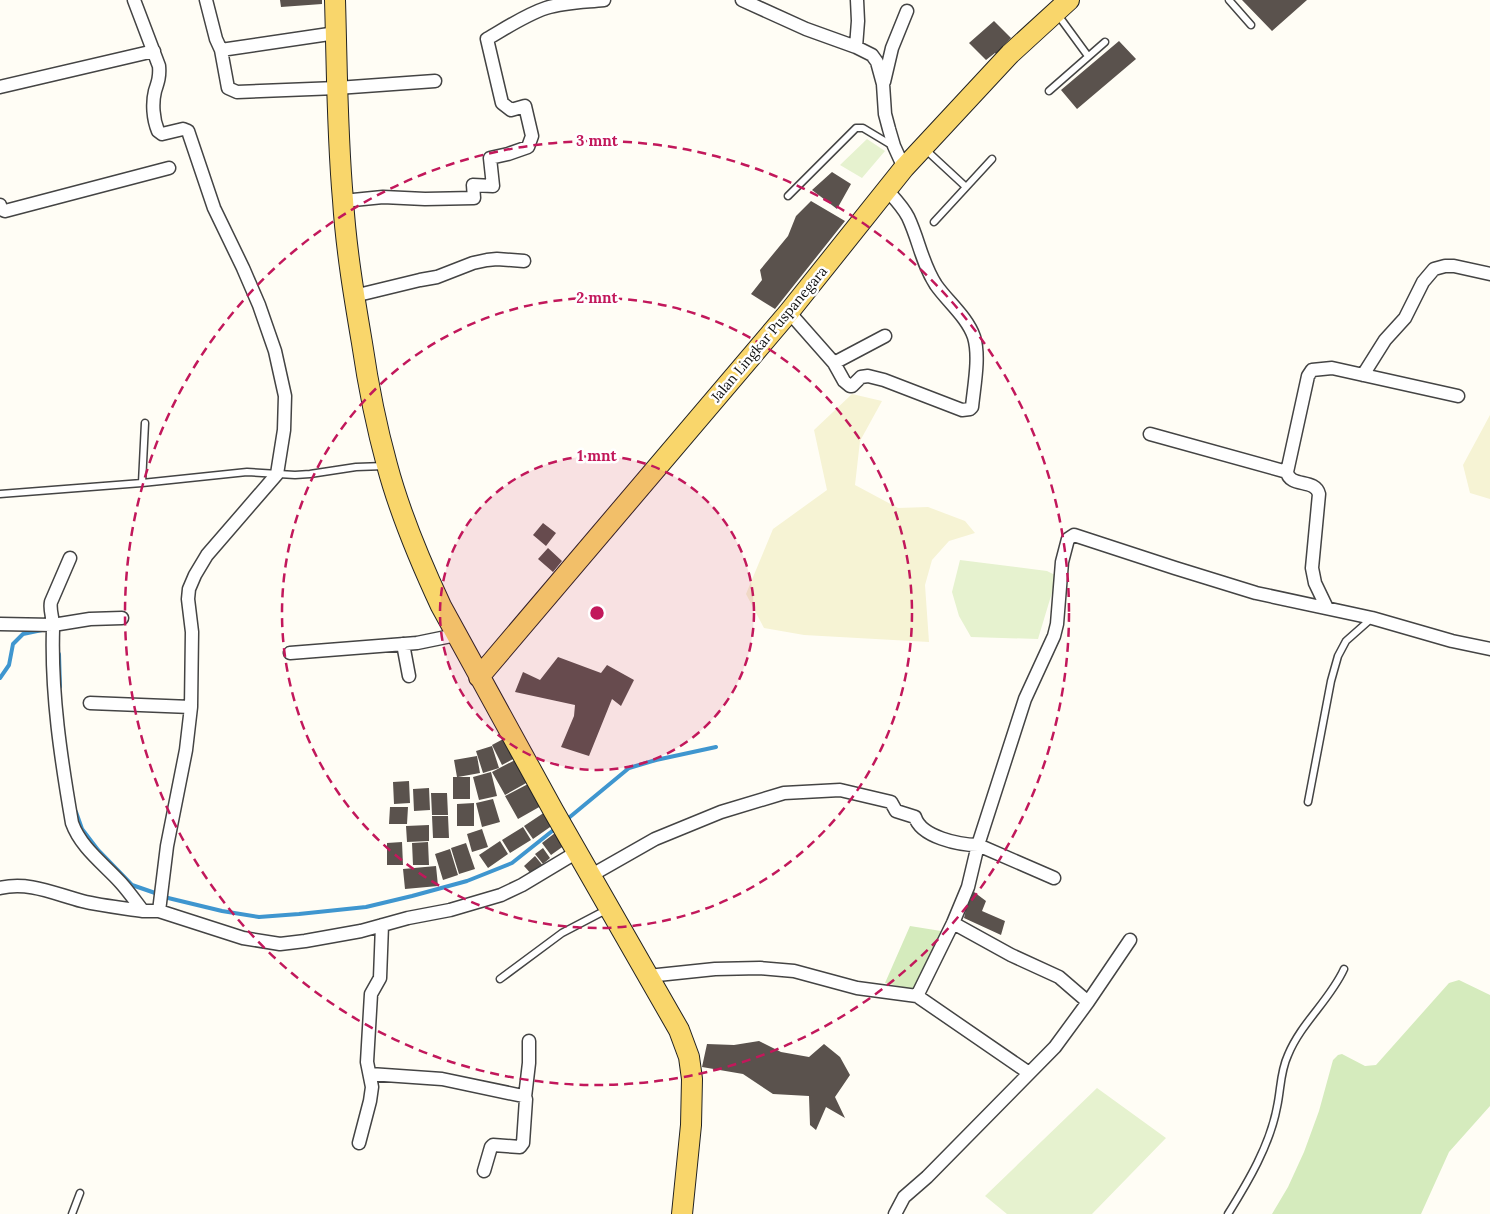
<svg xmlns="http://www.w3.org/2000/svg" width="1490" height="1214" viewBox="0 0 1490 1214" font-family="Lora,serif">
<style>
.farmland{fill:#f6f3d4}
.green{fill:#d5ebbd}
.pitch{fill:#e6f2cf}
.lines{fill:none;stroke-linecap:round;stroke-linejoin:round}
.stream{stroke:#3f96cf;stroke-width:4}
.building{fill:#5a524d}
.lane-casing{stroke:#444;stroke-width:9}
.street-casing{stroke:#444;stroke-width:15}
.primary-casing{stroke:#222;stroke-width:22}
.lane{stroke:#fff;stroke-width:6}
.street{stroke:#fff;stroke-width:12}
.primary{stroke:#f9d66b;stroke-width:20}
.ring{fill:none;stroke:#c2185b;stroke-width:2.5;stroke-dasharray:9 6}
.labels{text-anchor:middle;stroke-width:5;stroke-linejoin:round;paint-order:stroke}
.street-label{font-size:14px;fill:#111;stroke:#fff}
.centre{fill:#c2185b;stroke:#fff;stroke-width:2.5}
.ring-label{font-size:15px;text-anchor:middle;font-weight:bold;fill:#c2185b;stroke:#fff;stroke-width:5;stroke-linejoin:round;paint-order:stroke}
</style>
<rect width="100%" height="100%" fill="#fffdf5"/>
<!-- farmland -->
<path class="farmland" d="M852,394l30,7 -22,40 -5,44 43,23 30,-1 37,14 10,12 -26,8 -17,19 -7,25 4,57 -125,-7 -40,-7 -18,-34 27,-65 54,-39 -13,-60z
M1490,415v84l-20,-6 -7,-28z"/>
<!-- green -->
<path class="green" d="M910,926l31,5 -26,59 -30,-7z
M1459,980l31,15v111l-41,46 -28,62h-149l16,-27 16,-35 15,-41 14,-51 5,-5 4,-1 23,12 11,-1 73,-82z"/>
<!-- pitch -->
<path class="pitch" d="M867,139l18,12 -23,27 -22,-13z
M960,560l87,11 10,5 -19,63 -67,-2 -12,-21 -7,-24z
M1097,1088l69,50 -74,76h-85l-22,-18z"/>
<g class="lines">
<!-- stream -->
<path class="stream" d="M59,654l1,33
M0,678l9,-13 4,-21 10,-10 19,-4
M76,812l6,17 16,21 34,35 26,9
M565,821l64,-53 27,-8 60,-13
M164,897l58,14 37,6 40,-3 67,-7 46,-11 55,-15 45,-18 44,-35"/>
</g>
<!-- building -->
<path class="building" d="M280,0h42v4l-41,3z
M1242,0h65l-35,31z
M994,21l17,17 -8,8 3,2 -7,7 -4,-2 -9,7 -17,-17z
M1119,41l17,18 -59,50 -16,-19z
M832,172l19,12 -14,25 -25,-19z
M811,201l34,20 -70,88 -24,-15 11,-14 -2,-10 28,-34 8,-20z
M543,523l13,10 -10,13 -13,-11z
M548,548l14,13 -9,11 -15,-13z
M558,657l43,16 6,-8 27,15 -13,26 -9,-7 -23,57 -28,-9 13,-31 1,-11 -60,-13 8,-20 17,8z
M507,737l10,20 -15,8 -10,-20z
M492,746l7,22 -16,5 -7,-22z
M477,756l3,17 -22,4h12v22h-17v-22h4l-3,-17z
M515,760l13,22 -23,13 -13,-23z
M491,772l6,24 -18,4 -6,-23z
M409,781l1,22 -16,1 -1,-22z
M528,784l13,22 -23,13 -13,-23z
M429,788l1,22 -16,1 -1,-22z
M431,793h16l1,22h-16z
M493,799l7,23 -18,5 -6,-24z
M474,803v23h-17v-22z
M390,807h18l-1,17h-18z
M545,812l8,13 -20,14 -9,-13z
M432,816h16l1,22h-16z
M429,825v16l-22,1 -1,-16z
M523,827l8,13 -21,13 -8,-13z
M482,829l6,18 -16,5 -5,-18z
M555,833l10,12 -14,10 -9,-12z
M500,841l8,13 -20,14 -9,-13z
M402,842l1,23h-16v-22z
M428,842l1,23h-16l-1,-22z
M466,843l9,26 -16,5 -8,-26z
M543,848l7,10 -7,6 -8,-10z
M450,849l8,26 -15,5 -8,-26z
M535,856l9,11 -11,9 -9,-10z
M436,866l2,20 -33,3 -2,-20z
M974,892l12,9 -4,10 23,10 -4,14 -37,-17 5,-21z
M759,1041l22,11 28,5 15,-13 16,13 10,18 -15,22 10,21 -19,-11 -10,23 -6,-5 -1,-29 -36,-2 -30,-20 -41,-7 5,-23 27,1z"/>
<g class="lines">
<!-- lane casing -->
<g class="lane-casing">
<path id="lane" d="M1229,0l22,25
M1058,15l30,41
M1049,91l56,-49
M926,150l40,37
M788,196l68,-68h7l30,18
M934,222l58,-63
M142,483l3,-60
M0,494l142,-11 105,-11 48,3 15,-1 46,-7 29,-1
M1308,802l23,-121 7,-25 8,-15 26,-23
M500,979l62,-46 44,-23
M72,1214l8,-21
M1228,1214c20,-32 42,-69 49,-107 4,-18 3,-35 11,-52 13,-32 42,-55 56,-86"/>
</g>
<!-- street casing -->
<g class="street-casing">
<path id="street" d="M134,0l25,66c1,10 -1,16 -4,25 -3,12 -2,28 3,40l4,3 21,-5 5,2 26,77 29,60 16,37 16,46 10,45 -1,34 -7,44 -70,81 -12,20 -6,14 -1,10 4,33 -1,75 -5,43 -19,96 -8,65
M206,0l10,39 5,11 7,38 9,4 100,-4 98,-7
M742,0l64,29 50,18 16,8 5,7 6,22 2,30 4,15 5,17 10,22
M856,47l2,-26 -1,-21
M221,50l115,-17
M884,82l8,-34 15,-37
M0,87l154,-36
M343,201l40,-4 42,2 49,-1 -1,-13 20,1 -3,-28 18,-4 20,-7 4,-11 -7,-30 -14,4 -9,-7 -15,-64c19,-11 38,-24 59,-31 19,-6 39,-6 58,-8
M0,205l1,4 4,2 164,-43
M354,296l66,-16 17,-3 36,-14 14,-3 10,-1 27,2
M789,312l45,51 51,-27
M834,363l10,18 6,5h2l9,-9 7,-1 16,4 78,30 8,-1 2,-2c2,-21 8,-50 2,-70 -7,-20 -26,-35 -38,-52 -14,-21 -17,-45 -28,-68 -5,-10 -13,-18 -21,-27
M1363,375l22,-35 20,-22 18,-36 11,-13 11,-3h9l36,8
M1150,434l137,38
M70,558l-19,44c-2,9 3,17 2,27 -2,65 8,130 19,194 9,25 32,41 49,60 8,9 15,19 22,28h16l84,27 37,6 25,-3 56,-10 47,-13 42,-8 51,-15 21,-10 55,-33
M1327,608l-12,-25 -3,-15 7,-74c-4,-16 -29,-6 -32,-22l21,-96 4,-6 20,-2 126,28
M0,624l53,1 37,-6 32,-1
M403,644l6,32
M290,653l127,-10 39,-8
M90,703l101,4
M590,876l65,-37 66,-27 63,-19 56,-3 51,12 5,9 19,6c6,20 44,28 63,28l76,33
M0,888c29,-7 55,6 82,13 20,5 41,7 61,10
M953,923l58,32 48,22 29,25
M648,976l67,-7 45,-1 34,3 63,17 60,8 112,77
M917,996l36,-73 15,-36 10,-42 47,-146 29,-63 3,-12 5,-62 6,-23 6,-4 101,33 81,25 116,25 80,23 38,8
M370,1074l72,5 81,17 3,3 -3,44 -3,4 -27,-2 -2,2 -7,24
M525,1097l4,-34v-22
M359,1143l11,-42 2,-14 -5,-25 4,-68 9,-16 2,-53
M895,1214l9,-17 23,-20 128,-130 33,-45 42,-62"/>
</g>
<!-- primary casing -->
<g class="primary-casing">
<path id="primary" d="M335,0c2,67 2,134 8,200 3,48 11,96 19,143 6,41 14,82 25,122 13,49 33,96 54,141l112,204 126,220 10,27 3,22 -1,46 -9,89
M479,677l310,-365 115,-144 106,-114 59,-54"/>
</g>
<!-- lane -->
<use href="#lane" class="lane"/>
<!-- street -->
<use href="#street" class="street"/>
<!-- primary -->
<use href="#primary" class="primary"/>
</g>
<!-- distance rings -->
<circle cx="597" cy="613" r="157" fill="#c2185b" fill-opacity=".12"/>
<g class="ring">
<circle cx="597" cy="613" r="157"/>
<circle cx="597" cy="613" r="315"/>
<circle cx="597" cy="613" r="472"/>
</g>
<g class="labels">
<!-- street labels -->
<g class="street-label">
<text transform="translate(769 334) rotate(-50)" y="5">Jalan Lingkar Puspanegara</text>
</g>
</g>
<circle cx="597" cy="613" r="8" class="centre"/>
<g class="ring-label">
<text x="597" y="146">3 mnt</text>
<text x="597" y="303">2 mnt</text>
<text x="597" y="461">1 mnt</text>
</g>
</svg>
